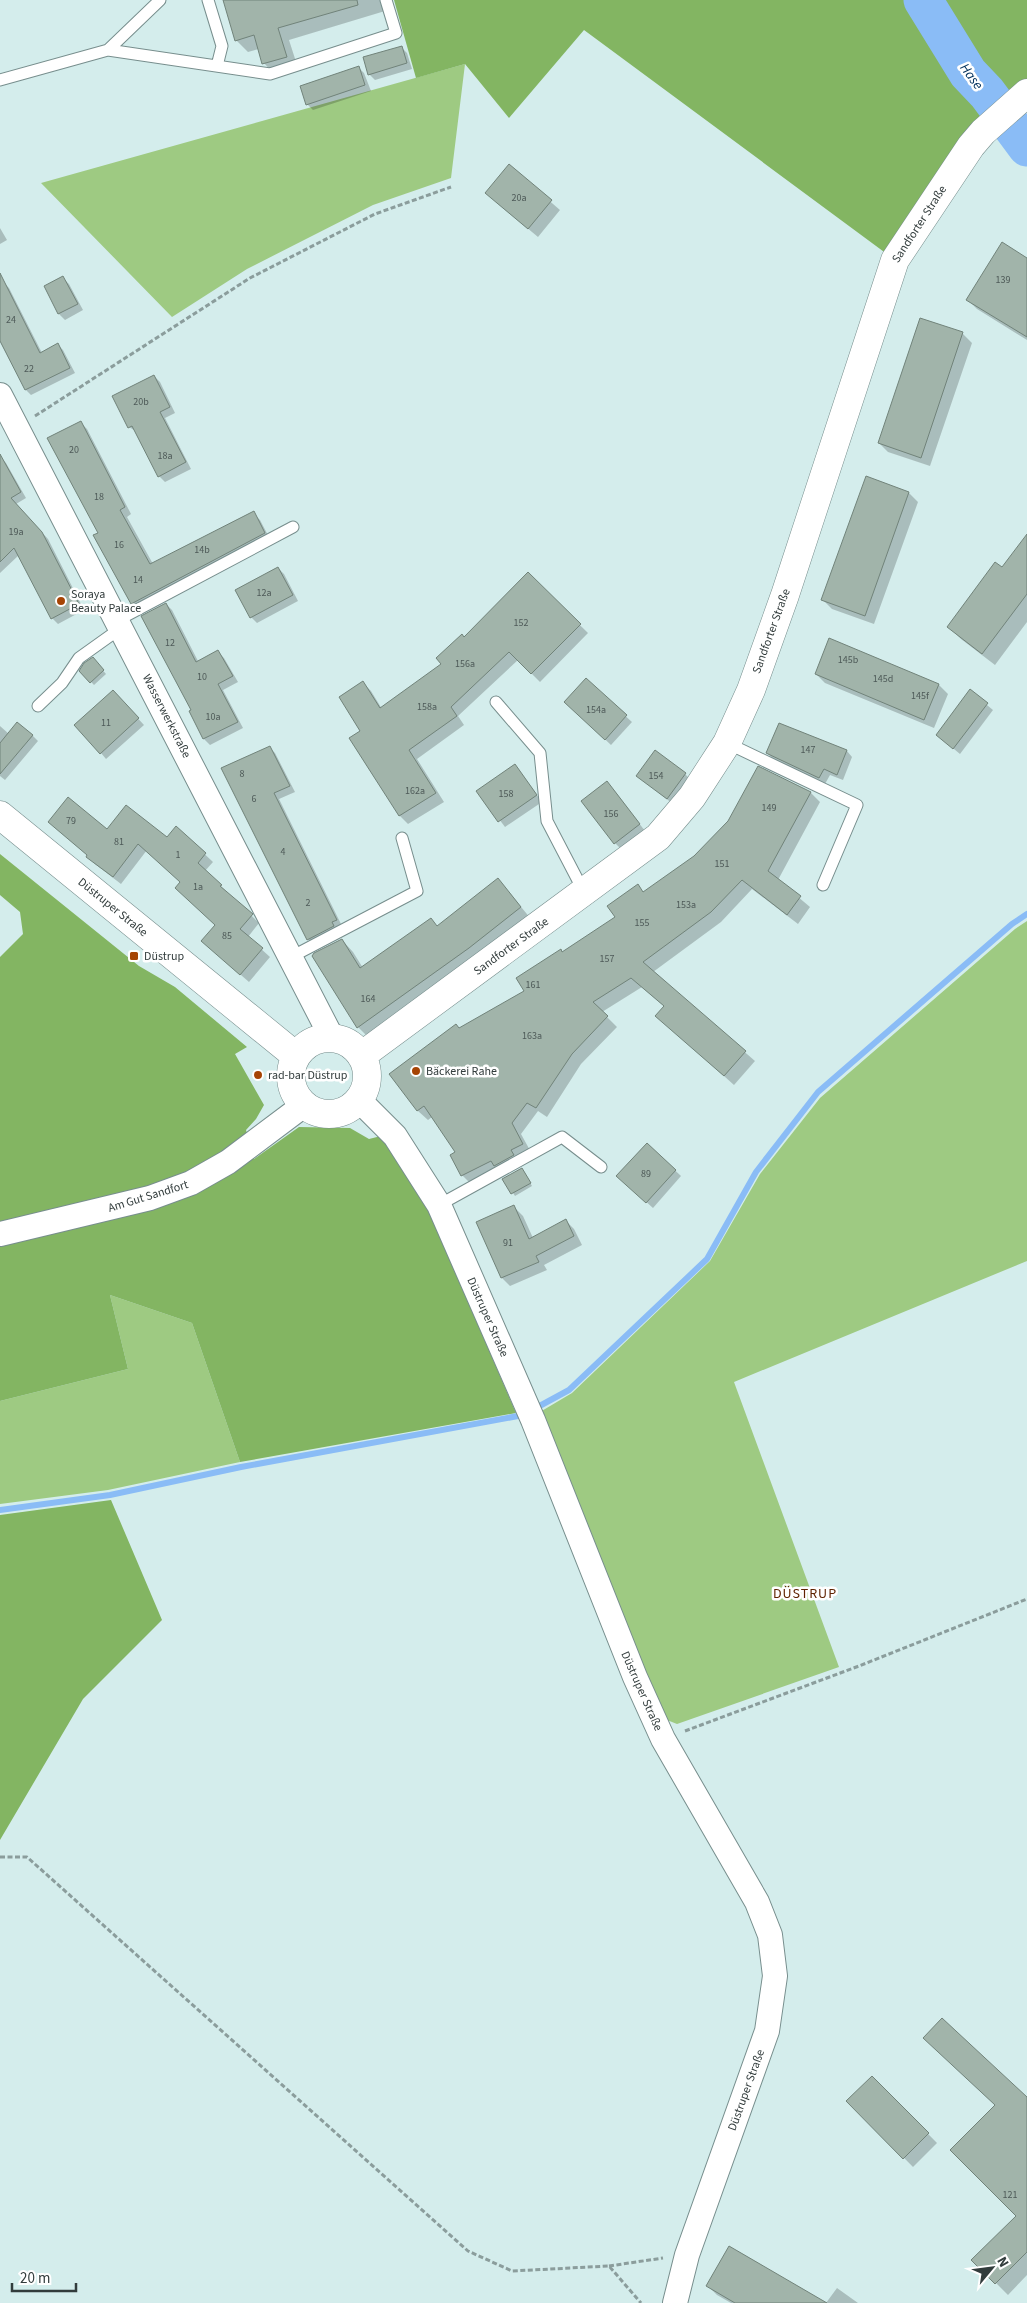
<svg xmlns="http://www.w3.org/2000/svg" width="1027" height="2303" viewBox="0 0 1027 2303" font-family="'Source Sans 3',sans-serif">
<style>
.green{fill:#9eca82}
.forest{fill:#83b562}
.shadow{fill:#0003}
.lines{fill:none;stroke-linecap:round;stroke-linejoin:round}
.stream{stroke:#8abcf6;stroke-width:6}
.river{stroke:#8abcf6;stroke-width:39}
.building{fill:#a1b4aa;stroke:#71837a}
.lane-casing{stroke:#778e8d;stroke-width:13}
.street-casing{stroke:#778e8d;stroke-width:26}
.secondary-casing{stroke:#778e8d;stroke-width:29}
.path{stroke:#8b9d9c;stroke-width:3;stroke-dasharray:5 2.5;stroke-linecap:butt}
.lane{stroke:#fff;stroke-width:11}
.street{stroke:#fff;stroke-width:24}
.secondary{stroke:#fff;stroke-width:28}
.poi-dot{fill:#a64404;stroke:#fff;stroke-width:2}
.labels{text-anchor:middle;stroke-width:5;stroke-linejoin:round;paint-order:stroke}
.number-label{font-size:10px;fill:#4e5a58}
.street-label{font-size:12px;fill:#323c3c;stroke:#fff}
.poi-label{font-size:12px;fill:#323c3c;stroke:#fff;text-anchor:start}
.water-label{font-size:14px;font-style:italic;fill:#01305c;stroke:#fff}
.neighbourhood-label{font-size:14px;letter-spacing:1px;fill:#5f2200;stroke:#fff}
</style>
<rect width="100%" height="100%" fill="#d4edec"/>
<!-- green -->
<path class="green" d="M465,64l-14,114 -78,27 -126,64 -75,48 -131,-134z
M1027,921v340l-293,121 105,285 -162,57 -10,-4 -22,-47 -105,-261 32,-19 138,-132 50,-87 60,-76 195,-169z
M110,1295l82,28 48,139 -132,28 -108,14v-103l128,-32z"/>
<!-- forest -->
<path class="forest" d="M394,0h633v93l-132,167 -311,-230 -75,88 -44,-54 -49,14z
M0,854l139,112 36,21 72,60 -12,7 29,51 -8,14 -10,11 8,29 45,-32 51,1 19,11 12,-3 48,75 87,202 -276,49 -48,-139 -82,-28 18,74 -128,32v-444l23,-23 -3,-22 -20,-17z
M111,1500l51,120 -79,79 -83,141v-325z"/>
<!-- shadow -->
<path class="shadow" d="M225,0h156l4,11 -96,29 9,28 -23,7 -11,-12 -5,-14 -11,3 -12,-12z
M401,47l6,6 5,16 -37,11 -6,-6z
M358,67l6,6 7,18 -58,19 -6,-6z
M509,166l51,44 -22,27 -42,-35z
M0,228l7,12 -7,4z
M1027,259v81l-50,-31 -9,-9z
M63,278l6,6 14,26 -18,10 -6,-6z
M3,282l6,6 33,65 16,-8 5,5 12,23 -44,22 -5,-5 -26,-49v-57z
M962,333l10,10 -42,123 -42,-14 -9,-9z
M154,376l6,6 15,31 -10,5 26,51 -26,13 -6,-6 -22,-44 -8,-5z
M80,422l7,7 44,85 -4,3 26,47 100,-51 7,7 11,21 -132,70 -7,-7 -37,-68 4,-3z
M0,457l6,6 20,35 -10,6 32,35 36,71 -26,14 -6,-6 -33,-63 -19,18z
M909,493l9,9 -44,122 -42,-15 -9,-9z
M1027,536v86l-32,43 -34,-26 -12,-12 53,-58z
M278,568l6,6 14,27 -41,22 -6,-6z
M528,574l60,59 -48,49 -22,-22 -60,56 6,9 -47,34 27,43 -36,22 -8,-8 -49,-78 11,-7 1,-48 8,8 11,18 61,-45 22,-26z
M166,604l6,6 27,53 19,-11 6,6 14,24 -15,8 20,38 -33,17 -6,-6 -14,-27 3,-2z
M830,640l109,45 9,9 -14,34 -109,-45 -9,-9z
M93,659l13,15 -12,11 -13,-14z
M586,680l46,42 -21,23 -39,-37z
M970,691l23,19 -33,44 -23,-19z
M119,698l25,27 -38,34 -5,-6z
M779,724l68,27 5,6 -9,23 -13,-5 -5,9 -52,-25 -6,-6z
M0,726l9,8 23,1 6,6 -33,39 -5,-4z
M269,747l6,6 20,39 -16,7 63,127 -28,19 -6,-6 -86,-171z
M520,772l22,30 -37,25 -27,-36z
M685,774l6,6 -18,24 -29,-23z
M613,789l32,42 -24,18 -6,-6z
M811,793l9,9 -42,78 32,27 -12,17 -46,-35 -31,33 -68,50 102,89 -21,24 -77,-69 8,-9 -23,-20 -40,25 15,15 -36,37 -34,53 -9,-6 -17,23 11,20 -12,7 3,4 -18,10 -4,-5 -29,15 -10,-10 -5,-23 -25,-35 -4,3 -10,-9 -28,-37 69,-45 67,-38 37,-38 54,-35 21,-32 6,7z
M49,822l118,17 10,-11 36,34 -8,9 54,52 -11,14 22,20 -21,25 -38,-33 5,-24 -34,-43 -35,-32 -26,34 -26,-20 -7,-9z
M498,879l33,40 -162,119 -11,-11 -16,-87 11,12 10,16 75,-41z
M647,1144l34,32 -28,32 -29,-26z
M524,1172l8,14 -17,10 -11,-17z
M514,1207l9,9 10,22 33,-17 8,8 8,16 -38,20 3,5 -37,16 -8,-8z
M872,2077l65,66 -24,24 -65,-66z
M1027,2098v177l-19,20 -35,-35 44,-44z
M708,2286l115,17h-92l-14,-8z
M837,2288l21,15h-32z"/>
<g class="lines">
<!-- stream -->
<path class="stream" d="M534,1409l35,-19 138,-131 49,-87 62,-80 194,-168 15,-10
M0,1510l110,-15 131,-28 277,-51 7,-3"/>
<!-- river -->
<path class="river" d="M923,0l45,73 19,20 40,54"/>
</g>
<!-- building -->
<path class="building" d="M223,0h134l1,5 -80,23 9,29 -25,7 -8,-29 -19,6z
M402,46l5,17 -39,12 -5,-18z
M359,66l6,19 -59,20 -6,-19z
M509,164l43,36 -24,29 -43,-36z
M1002,242l25,16v79l-61,-37z
M0,273l40,80 18,-10 12,25 -45,22 -25,-49z
M63,276l15,28 -20,10 -14,-28z
M920,318l43,14 -42,126 -43,-15z
M154,375l16,32 -10,5 26,50 -28,15 -26,-51 -4,2 -16,-32z
M81,421l44,86 -5,3 30,54 104,-53 11,22 -134,71 -38,-69 5,-2 -51,-95z
M0,454l21,38 -10,6 31,34 37,72 -28,15 -37,-71 -14,14z
M866,476l43,16 -44,124 -44,-16z
M1027,534v60l-45,60 -35,-27 48,-65 7,5z
M278,567l15,28 -43,23 -15,-28z
M528,572l53,52 -50,50 -22,-22 -58,55 6,9 -48,34 27,43 -37,23 -50,-78 11,-7 -21,-34 24,-16 17,27 61,-44 -5,-6 26,-24 2,3z
M166,603l30,59 22,-12 15,26 -15,8 20,38 -35,17 -14,-28 2,-1 -50,-94z
M829,638l110,46 -15,36 -109,-46z
M93,657l11,13 -14,13 -11,-12 5,-8z
M586,678l41,37 -22,25 -41,-38z
M970,689l18,14 -35,46 -17,-14z
M113,690l26,28 -39,36 -26,-29z
M17,722l16,13 -33,39v-31z
M779,723l68,27 -10,25 -13,-6 -5,9 -53,-25z
M270,746l20,40 -16,7 63,127 -5,2 2,4 -27,14 -86,-172z
M655,750l31,23 -19,26 -31,-23z
M515,764l22,31 -39,27 -22,-31z
M758,766l53,26 -43,79 33,25 -14,19 -45,-35 -31,32 -68,50 103,89 -22,25 -69,-60 9,-10 -33,-28 -38,24 15,14 -36,38 -36,54 -9,-5 -15,20 11,21 -12,6 3,5 -20,11 -3,-5 -30,15 -11,-21 5,-3 -31,-46 -7,5 -28,-37 67,-50 3,4 65,-37 -8,-13 45,-29 1,3 53,-35 -8,-11 31,-22 5,8 51,-36 34,-35z
M607,781l33,43 -26,20 -33,-43z
M68,797l39,32 19,-24 41,32 9,-11 30,27 -8,10 24,22 -2,1 33,28 -13,15 23,19 -23,27 -39,-34 14,-16 -40,-37 5,-6 -42,-38 -25,33 -27,-20 1,-2 -39,-33z
M498,878l23,29 -52,41 -112,80 -45,-72 2,-3 28,-14 18,29 71,-50 6,8z
M647,1143l29,27 -30,33 -30,-27z
M522,1168l9,15 -20,11 -9,-15z
M514,1205l15,34 37,-20 8,17 -38,20 3,6 -38,16 -25,-56z
M942,2018l85,79v155l-32,32 -24,-24 45,-44 -66,-66 45,-45 -72,-67z
M872,2076l57,57 -26,26 -57,-58z
M729,2246l98,57h-92l-29,-17z"/>
<g class="lines">
<!-- lane casing -->
<g class="lane-casing">
<path id="lane" d="M208,0l14,46 -5,20
M108,50l52,-50
M0,80l108,-30 162,24 126,-41 -10,-33
M118,620l175,-93
M496,702l44,51 7,68 37,71
M38,706l24,-23 17,-25 42,-30
M727,743l130,62 -34,80
M291,957l126,-66 -15,-53
M439,1205l123,-68 39,30"/>
</g>
<!-- street casing -->
<g class="street-casing">
<path id="street" d="M0,395l332,643
M359,1100l36,36 44,69 94,215 102,257 28,62 94,163 13,33 5,41 -8,55 -80,224 -12,48
M0,1234l150,-36 41,-15 37,-21 76,-57"/>
</g>
<!-- secondary casing -->
<g class="secondary-casing">
<path id="secondary" d="M0,815l296,241
M291 1076a38 38 0 1 1 76 0a38 38 0 1 1-76 0Z
M361,1056l297,-219 34,-40 35,-54 24,-53 34,-95 110,-335 76,-114 12,-14 44,-39"/>
</g>
<!-- path -->
<path class="path" d="M35,416l215,-138 125,-64 76,-27
M685,1731l174,-65 168,-67
M0,1857h27l441,394 44,20 97,-5 32,37
M609,2266l54,-8"/>
<!-- lane -->
<use href="#lane" class="lane"/>
<!-- street -->
<use href="#street" class="street"/>
<!-- secondary -->
<use href="#secondary" class="secondary"/>
</g>
<!-- markers -->
<g class="poi-dot">
<circle cx="61" cy="601" r="5"/>
<rect x="129" y="951" width="10" height="10" rx="2.5"/>
<circle cx="416" cy="1071" r="5"/>
<circle cx="258" cy="1075" r="5"/>
</g>
<g class="labels">
<!-- number labels -->
<g class="number-label">
<text x="519" y="201">20a</text>
<text x="1003" y="283">139</text>
<text x="11" y="323">24</text>
<text x="29" y="372">22</text>
<text x="141" y="405">20b</text>
<text x="74" y="453">20</text>
<text x="165" y="459">18a</text>
<text x="99" y="500">18</text>
<text x="16" y="535">19a</text>
<text x="119" y="548">16</text>
<text x="202" y="553">14b</text>
<text x="138" y="583">14</text>
<text x="264" y="596">12a</text>
<text x="521" y="626">152</text>
<text x="170" y="646">12</text>
<text x="848" y="663">145b</text>
<text x="465" y="667">156a</text>
<text x="202" y="680">10</text>
<text x="883" y="682">145d</text>
<text x="920" y="699">145f</text>
<text x="427" y="710">158a</text>
<text x="596" y="713">154a</text>
<text x="213" y="720">10a</text>
<text x="106" y="726">11</text>
<text x="808" y="753">147</text>
<text x="242" y="777">8</text>
<text x="656" y="779">154</text>
<text x="415" y="794">162a</text>
<text x="506" y="797">158</text>
<text x="254" y="802">6</text>
<text x="769" y="811">149</text>
<text x="611" y="817">156</text>
<text x="71" y="824">79</text>
<text x="119" y="845">81</text>
<text x="283" y="855">4</text>
<text x="178" y="858">1</text>
<text x="722" y="867">151</text>
<text x="198" y="890">1a</text>
<text x="308" y="906">2</text>
<text x="686" y="908">153a</text>
<text x="642" y="926">155</text>
<text x="227" y="939">85</text>
<text x="607" y="962">157</text>
<text x="533" y="988">161</text>
<text x="368" y="1002">164</text>
<text x="532" y="1039">163a</text>
<text x="646" y="1177">89</text>
<text x="508" y="1246">91</text>
<text x="1010" y="2198">121</text>
</g>
<!-- street labels -->
<g class="street-label">
<text transform="translate(919 224) rotate(-57)" y="4">Sandforter Straße</text>
<text transform="translate(771 631) rotate(-70)" y="4">Sandforter Straße</text>
<text transform="translate(167 716) rotate(63)" y="4">Wasserwerkstraße</text>
<text transform="translate(113 907) rotate(39)" y="4">Düstruper Straße</text>
<text transform="translate(511 946) rotate(-36)" y="4">Sandforter Straße</text>
<text transform="translate(148 1196) rotate(-17)" y="4">Am Gut Sandfort</text>
<text transform="translate(488 1317) rotate(66)" y="4">Düstruper Straße</text>
<text transform="translate(642 1691) rotate(66)" y="4">Düstruper Straße</text>
<text transform="translate(746 2090) rotate(-70)" y="4">Düstruper Straße</text>
</g>
<!-- poi labels -->
<g class="poi-label">
<text x="71" y="598">Soraya<tspan x="71" dy="14">Beauty Palace</tspan></text>
<text x="144" y="960">Düstrup</text>
<text x="426" y="1075">Bäckerei Rahe</text>
<text x="268" y="1079">rad-bar Düstrup</text>
</g>
<!-- water labels -->
<g class="water-label">
<text transform="translate(972 76) rotate(54)" y="5">Hase</text>
</g>
<!-- neighbourhood labels -->
<g class="neighbourhood-label">
<text x="805" y="1598">DÜSTRUP</text>
</g>
</g>
<!-- north arrow -->
<g transform="translate(992 2268) rotate(61)" stroke="#ffffff" stroke-width="4" paint-order="stroke">
<path d="M0-4L9 19L0 12L-9 19Z" fill="#323c3c"/>
<text y="-8" font-size="14" font-weight="bold" text-anchor="middle" fill="#323c3c">N</text>
</g>
<!-- scale -->
<path d="M12 2283v8h64v-8" fill="none" stroke="#323c3c" stroke-width="2.5"/>
<text x="20" y="2283" font-size="15" fill="#323c3c" stroke="#ffffff" stroke-width="4" paint-order="stroke">20 m</text>
</svg>
